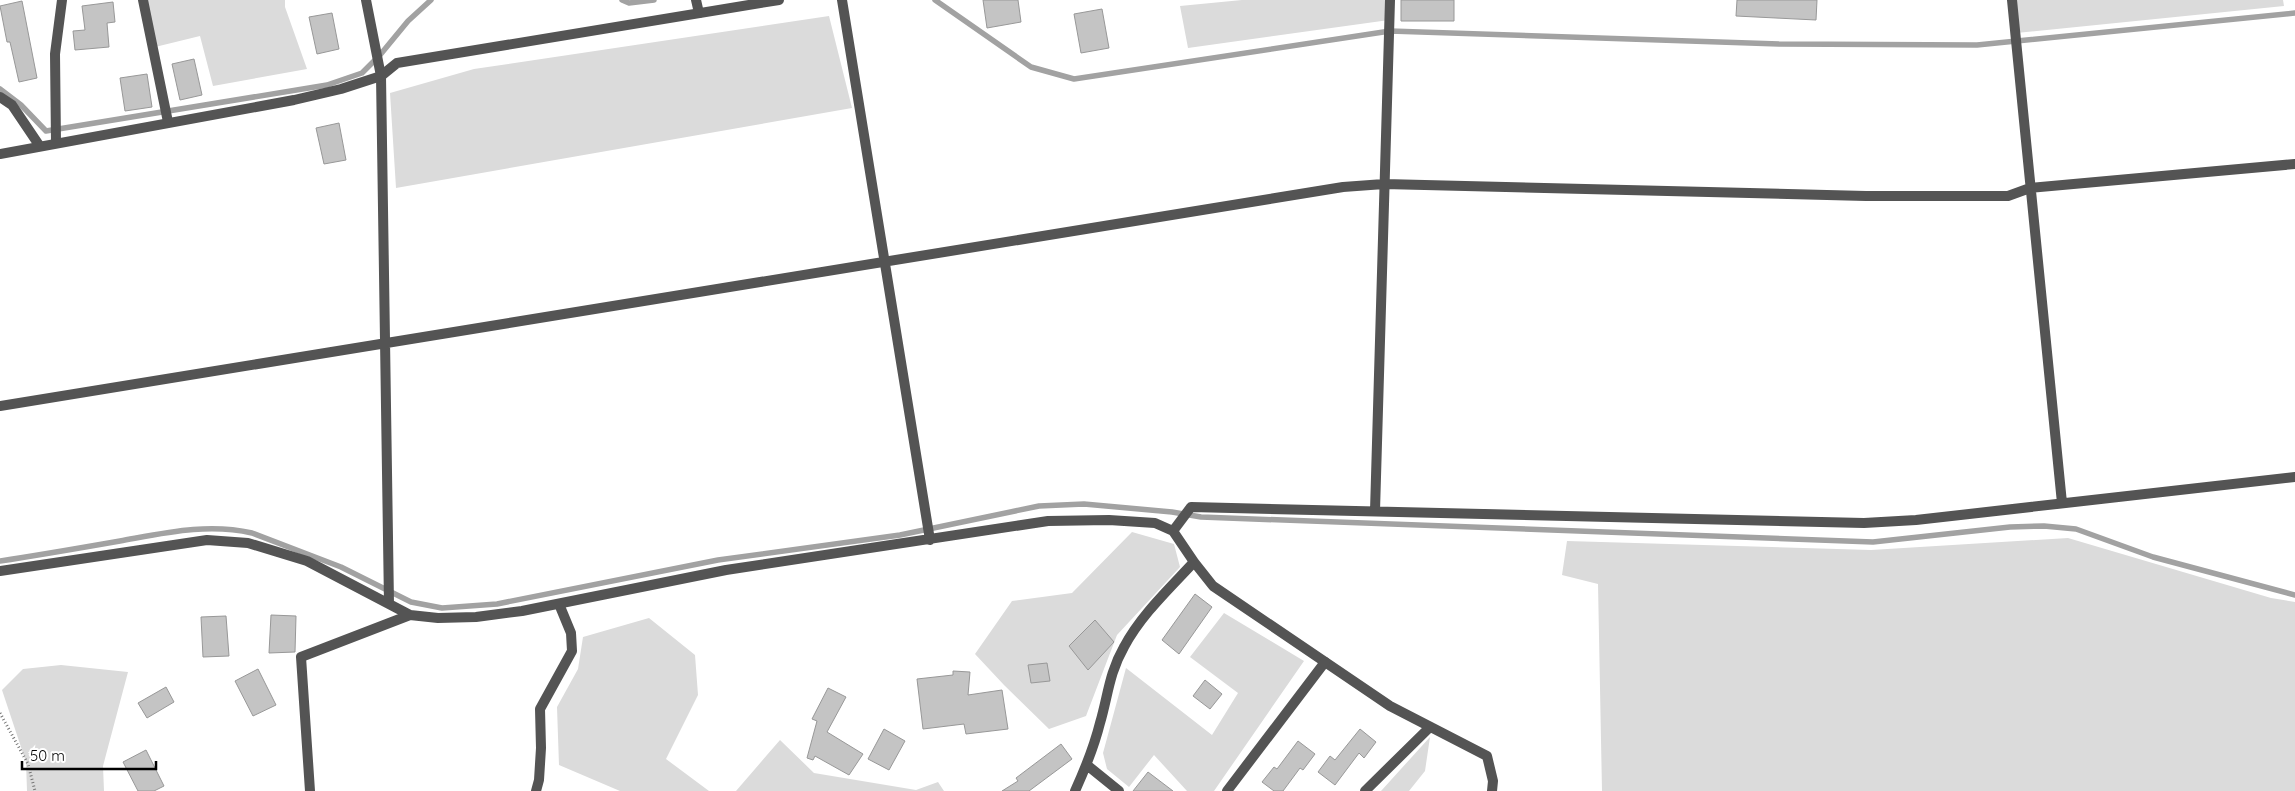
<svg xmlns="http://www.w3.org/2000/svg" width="2295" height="791" viewBox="0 0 2295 791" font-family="Quicksand,sans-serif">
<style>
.green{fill:#dbdbdb}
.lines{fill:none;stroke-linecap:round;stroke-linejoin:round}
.stream{stroke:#a2a2a2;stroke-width:5.5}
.building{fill:#c4c4c4;stroke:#989898}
.path{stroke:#767676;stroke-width:3;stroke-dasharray:1 2.5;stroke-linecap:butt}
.minor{stroke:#545454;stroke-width:10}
.tertiary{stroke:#545454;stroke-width:10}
</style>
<rect width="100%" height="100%" fill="#fff"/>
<!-- green -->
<path class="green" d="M144,0h141v7l22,62 -94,17 -13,-50 -49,12z
M1242,0h148l-1,20 -201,28 -8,-42z
M2012,0h271l1,6 -268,27z
M829,16l23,92 -456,80 -6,-95 84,-24z
M1132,532l42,12 6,23 -63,68 -31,81 -37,13 -45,-44 -29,-31 37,-53 60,-8z
M2068,538l203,60 24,4v189h-693l-4,-207 -36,-9 5,-34 304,9z
M1224,613l80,48 -90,130h-27l-33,-36 -25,32 -22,-18 -4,-16 23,-85 86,67 26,-42 -48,-36z
M649,618l46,37 3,40 -32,64 43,32h-89l-61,-26 -2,-58 21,-38 5,-32z
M61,665l67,7 -25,94 1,25h-77l-1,-29 -24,-72 21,-21z
M1430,737l-5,34 -16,20h-28z
M780,740l34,33 102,17 22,-8 6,9h-208z"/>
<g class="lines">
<!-- stream -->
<path class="stream" d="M622,0l7,3 25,-3
M935,0l96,67 43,12 316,-48 389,13 198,1 318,-32
M0,89l21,16 25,26 281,-46 35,-12 18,-18 28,-34 23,-21
M0,561c40,-6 80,-13 120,-20 45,-8 87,-18 132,-8l89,34 70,35 31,6 55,-4 221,-44 182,-25 139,-29 45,-2 88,8 29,5 672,25 137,-15 34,-1 32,3 77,28 142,38"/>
</g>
<!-- building -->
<path class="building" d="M983,0h35l3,22 -34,6z
M1401,0h53v21h-53z
M1737,0h80l-1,20 -80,-4z
M22,1l15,77 -18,4 -9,-40h-3l-7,-36z
M113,2l2,20 -8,1 2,24 -34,3 -2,-19 12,-1 -3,-24z
M1102,9l7,39 -28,5 -7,-39z
M332,13l7,36 -22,5 -8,-37z
M194,59l8,36 -22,5 -8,-36z
M147,74l5,33 -27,4 -5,-33z
M339,123l7,37 -22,4 -8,-36z
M1195,594l17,13 -33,47 -17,-14z
M271,615l25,1 -1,36 -26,1z
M226,616l3,40 -26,1 -2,-40z
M1095,620l19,22 -26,28 -19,-24z
M1047,663l3,18 -19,2 -3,-18z
M258,669l18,36 -23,11 -18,-35z
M953,671l17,1 -2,23 34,-5 6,39 -42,5 -2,-10 -41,5 -6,-50 36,-4z
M1205,680l17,14 -12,15 -17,-13z
M166,687l8,15 -27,16 -9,-15z
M828,688l18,9 -19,35 36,22 -14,21 -34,-19 -2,4 -6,-2 10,-37 -5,-2z
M884,729l21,12 -16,29 -21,-11z
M1360,729l16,13 -12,16 -5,-5 -24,32 -17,-13 12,-16 5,4z
M1298,741l17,13 -12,16 -3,-2 -17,23h-9l-12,-9 12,-15 3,2z
M1061,744l11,15 -43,32h-27l16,-10 -2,-3z
M146,750l18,36 -10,5h-16l-15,-29z
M1148,772l25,19h-40z"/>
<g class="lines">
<!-- path -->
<path class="path" d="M0,713l28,51 7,27"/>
<!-- minor -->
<path class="minor" d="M143,0l25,122
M366,0l15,76 8,528
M696,0l3,13
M842,0l88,540
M2012,0l50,503
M0,97l12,8 27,40
M56,143l-1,-89 7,-54
M0,406l1343,-219 41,-3 482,12h142l22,-8 265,-24
M1375,511l15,-511
M1173,531l18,-24 673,16 52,-3 379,-43
M0,571l207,-31 41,3 59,18 103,54 28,3 38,-1 46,-6 204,-41 322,-49 61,-1 46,3 18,8 21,31 19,24 177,120 97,50 6,25 -1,10
M1087,765l32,26
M310,791l-9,-134 109,-42
M536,791l3,-11 2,-32 -1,-39 32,-58 -1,-18 -12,-29
M1075,791c10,-22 19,-44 25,-68 8,-27 9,-50 24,-76 17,-32 45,-58 70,-85
M1365,791l65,-64"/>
<!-- tertiary -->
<path class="tertiary" d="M0,154l294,-54 47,-11 40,-13 16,-13 382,-63
M1227,791l98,-129"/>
</g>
<!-- scale -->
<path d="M22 761v8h134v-8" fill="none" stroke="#000000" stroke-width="2.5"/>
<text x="30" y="761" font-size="15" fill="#000000" stroke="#ffffff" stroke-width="4" paint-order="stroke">50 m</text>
</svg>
